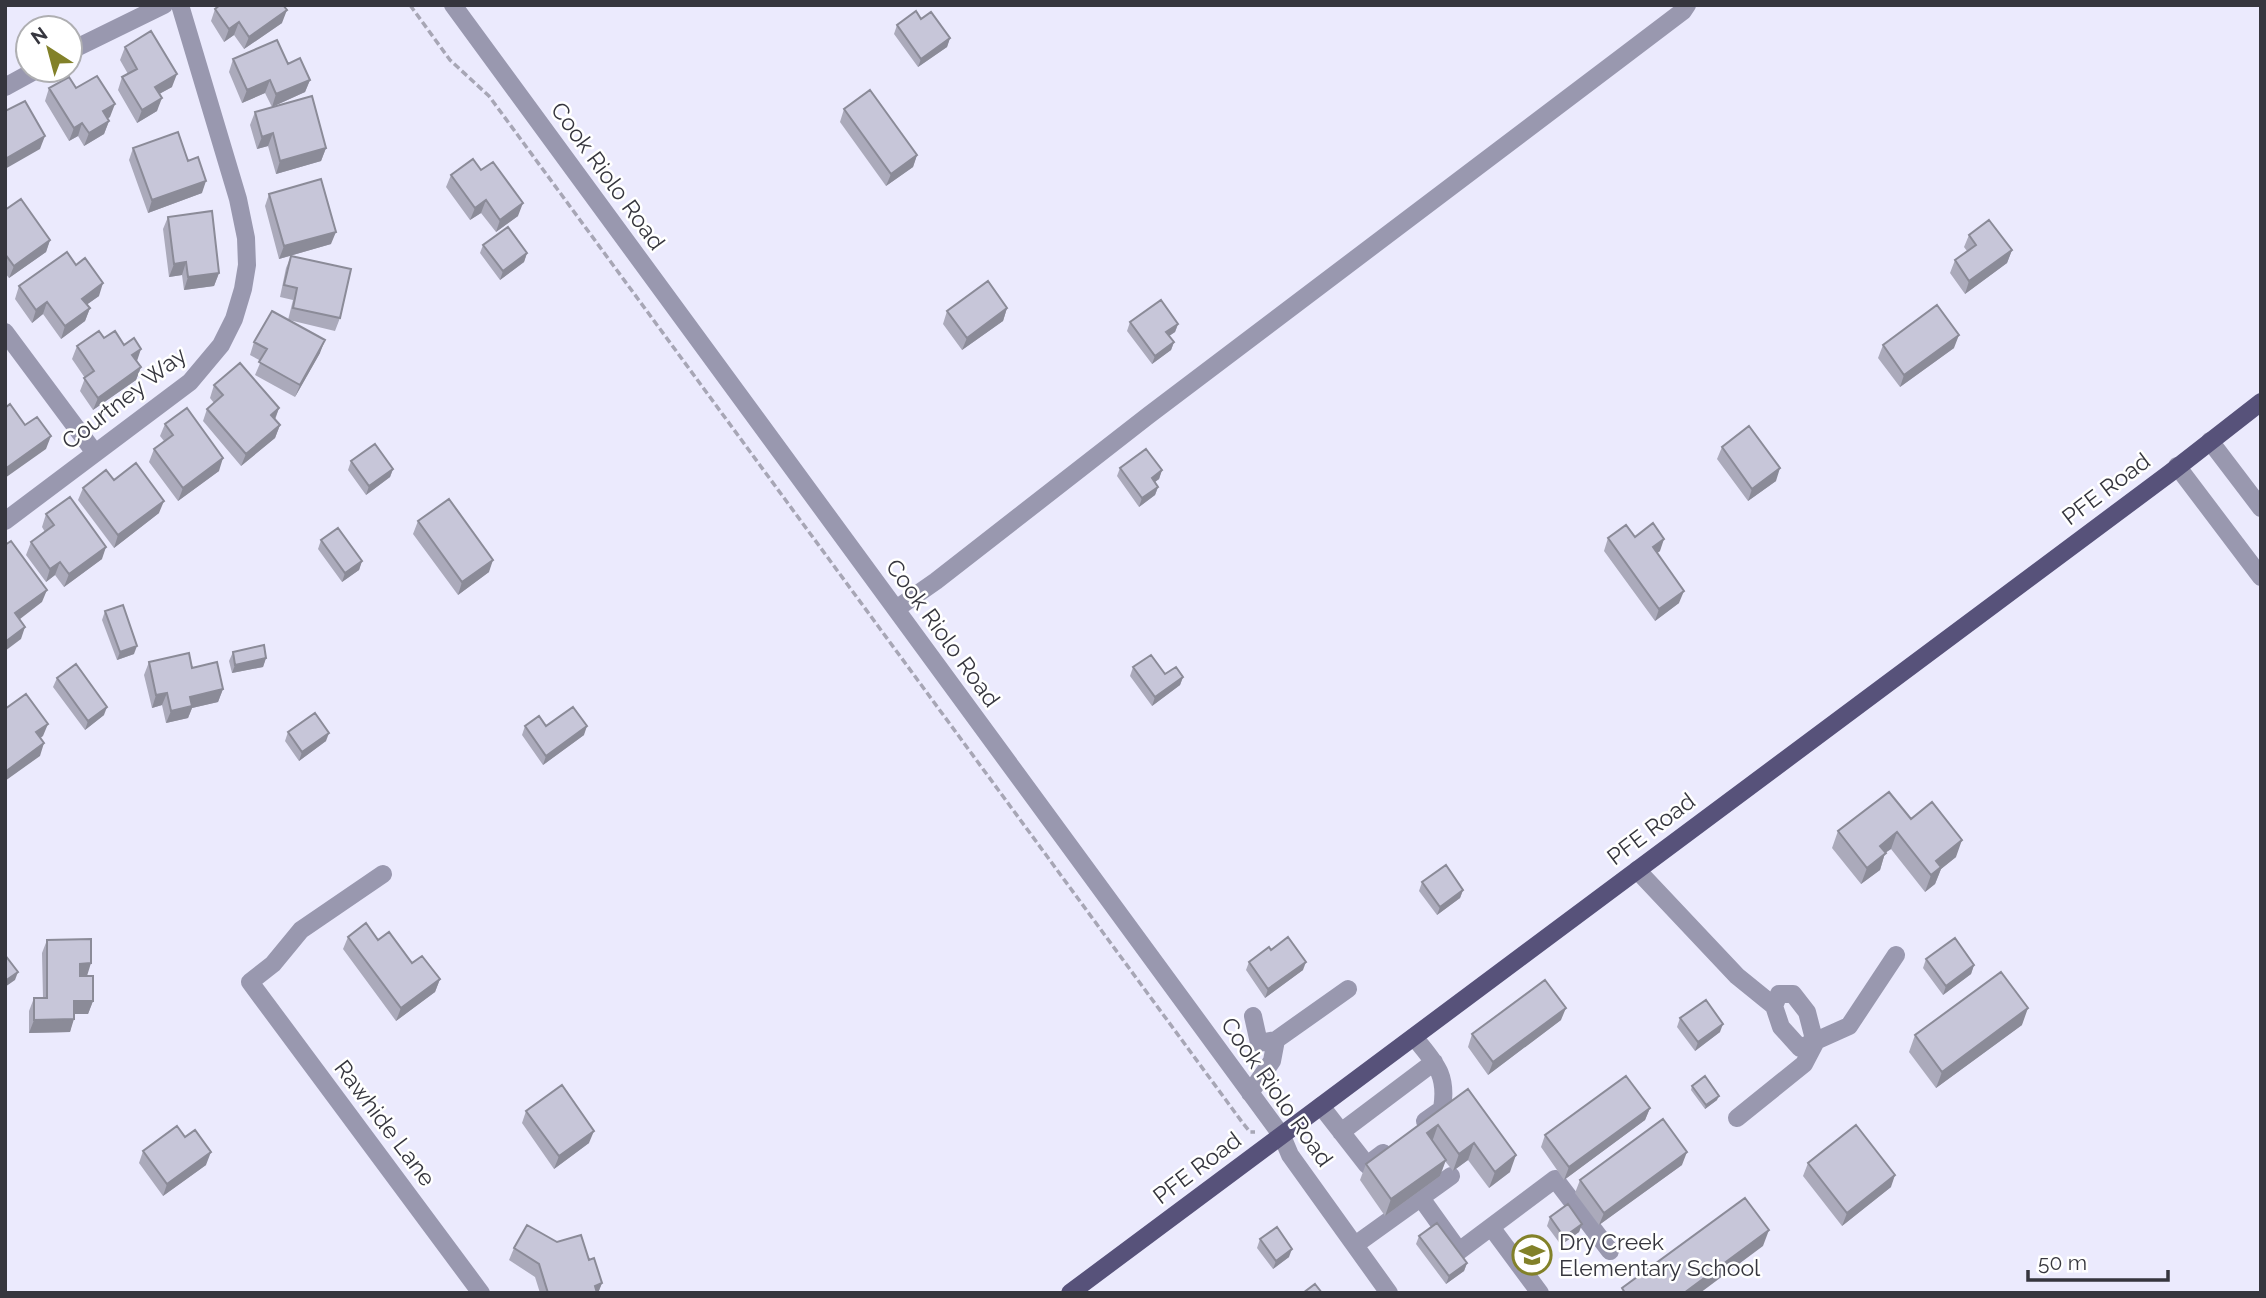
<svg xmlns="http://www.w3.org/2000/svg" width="2266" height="1298" viewBox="0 0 2266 1298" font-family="Raleway,sans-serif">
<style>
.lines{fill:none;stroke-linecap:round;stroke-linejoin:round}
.path{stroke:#a7a6b5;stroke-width:3.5;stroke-dasharray:7 3.5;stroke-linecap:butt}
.minor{stroke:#9998af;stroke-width:18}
.major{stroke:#57527a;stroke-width:18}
.wall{fill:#abaabb}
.shaded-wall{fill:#8b8b98}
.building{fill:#c7c6d9;stroke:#8b8b98;stroke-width:2}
.labels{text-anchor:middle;stroke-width:5;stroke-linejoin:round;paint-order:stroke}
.street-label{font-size:23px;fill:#36363e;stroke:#fff}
.poi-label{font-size:23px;fill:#36363e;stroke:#fff;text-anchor:start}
</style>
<rect width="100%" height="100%" fill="#ebeafd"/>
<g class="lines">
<!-- path -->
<path class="path" d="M410,5l40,55 39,36 753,1026 8,10h5"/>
<!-- minor -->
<path class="minor" d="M453,5l818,1116 11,15 8,19 99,138
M70,51l94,-46
M5,87l31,-17
M5,332l90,121
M2210,441l51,67
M2177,466l84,111
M5,521l185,-139 31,-37 13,-26 9,-30 4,-24 -1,-27 -8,-39 -58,-194
M896,609l40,-28 213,-166 472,-357 62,-47 4,-6
M1637,870l100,106 37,30 7,21 19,21 49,-22 47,-71
M383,874l-82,56 -28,34 -23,18 231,311
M1253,1016l6,27 17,-3
M1414,1037c21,26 34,37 28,72l-17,12
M1250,1093l22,-32 4,-21 72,-51
M1321,1106l46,59 16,-12
M1737,1118l67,-54 11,-21 -8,-31 -14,-18h-14l-5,12
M1341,1132l93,-70
M1421,1198l38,53 96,-72 55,72
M1491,1227l49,66
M1355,1245l96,-69"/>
<!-- major -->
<path class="major" d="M1070,1293l1100,-820 91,-71"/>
</g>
<!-- wall -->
<path class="wall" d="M215,9l67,14 -38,26 -10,-14 -10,7 -13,-21z
M921,19l29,19 -3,9 -29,20 -24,-33 3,-9z
M125,47l47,40 -13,7 -2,17 -20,12 -19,-33 4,-13 6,-3 -8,-14z
M233,59l55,5 22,16 -5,12 -33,15 -7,-14 -23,10 -13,-31z
M49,88l61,29 -3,2 2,2 -5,13 -20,12 -6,-10 -9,5 -24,-40z
M844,109l73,46 -4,12 -27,19 -46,-64z
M255,112l71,36 -5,13 -45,13 -8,-28 -11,3 -7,-24z
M133,148l55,13 14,32 -54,20 -19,-53z
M481,170l37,46 -22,16 -15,-19 -11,7 -24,-33 5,-12z
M269,194l62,50 -52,15 -14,-53z
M5,210l45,30 -4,12 -37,26 -4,-5z
M168,217l51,56 -5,13 -30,4 -2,-15 -13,2 -6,-48z
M1969,235l43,15 -5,13 -42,31 -15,-21 5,-13 12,-9 -3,-4z
M483,245l44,8 -3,9 -24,18 -20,-27z
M291,256l49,62 -5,13 -46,-11 31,33 -25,44 -40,-22 6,-14 -11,-6 4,-13 34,-22 5,-20 -13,-3 6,-29z
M19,286l80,10 -12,8 3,4 -5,13 -24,18 -18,-25 -11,9 -17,-24z
M1007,308l-4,13 -41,29 -19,-26 4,-13z
M1130,322l48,2 -3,8 -6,4 5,6 -3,8 -19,14 -25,-33z
M104,338l33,24 4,5 -5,13 -43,30 -13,-19 5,-13 -13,-19 5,-13z
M1883,345l71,3 -54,39 -22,-29z
M214,385l65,23 -4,12 5,5 -5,13 -34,28 -38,-45 4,-12 7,-6 -4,-5z
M165,424l54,47 -41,30 -29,-39 5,-13 10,-8 -4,-5z
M1722,447l54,34 -28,20 -31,-42z
M351,461l42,8 -3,8 -24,18 -18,-25z
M1120,468l42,2 -3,9 -4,3 3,5 -3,8 -16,12 -22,-31z
M114,480l45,33 -45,35 -36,-48 5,-12z
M46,514l56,45 -38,28 -9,-12 -9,7 -20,-27 5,-13 14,-10 -3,-5z
M418,521l71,51 -31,23 -45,-61z
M1635,537l25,14 -3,2 22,50 -24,18 -51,-70 4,-13z
M321,540l41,21 -3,9 -17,12 -24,-33z
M105,611l29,43 -17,6 -15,-40z
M233,652l33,6 -3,9 -31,6 -3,-12z
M149,662l43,6 31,21 -5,13 -26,6 -4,10 -22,5 -4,-18 -10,3 -8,-33z
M1133,667l32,7 18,3 -3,8 -28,21 -22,-30z
M57,678l47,37 -19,15 -32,-43z
M525,726l59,9 -41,30 -21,-30z
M288,732l38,9 -27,20 -14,-20z
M1911,819l45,38 -15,12 -6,15 -10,8 -34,-43 -6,4 -5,17 -19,14 -29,-36 6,-17z
M1422,882l41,8 -3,8 -23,17 -18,-24z
M348,937l30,3 34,23 28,16 -5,13 -39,29 -53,-72z
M47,940l40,36 6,25 -5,13h-14l-4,18 -41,1v-22l5,-13h9l-1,-45z
M1271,950l32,20 -38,28 -19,-28 3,-8z
M1926,959l48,6 -3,9 -28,21 -20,-27z
M1680,1018l40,14 -25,19 -18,-24z
M1561,1020l-73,55 -20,-28 4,-13z
M2022,1025l-86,63 -27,-36 6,-17z
M1692,1086l25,14 -12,9 -14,-19z
M1468,1089l42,83 -21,16 -21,-28 -15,11 -8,-10 -5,15 -55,40 -25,-36 6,-16z
M1650,1108l-5,12 -81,60 -23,-33 4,-12z
M526,1111l63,32 -35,26 -32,-46z
M143,1151l63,14 -43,31 -24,-33z
M1808,1163l83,24 -49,39 -39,-50z
M1682,1165l-83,60 -24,-32 5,-13z
M1550,1217l32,7 -3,8 -18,13 -14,-19z
M1419,1236l48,27 -3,8 -18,13 -30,-40z
M1260,1239l29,18 -16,12 -16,-21z
M514,1248l75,12 13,23 -4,10h-58l-5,-16 -26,-17z"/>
<!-- shaded-wall -->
<path class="shaded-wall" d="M287,10l-5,13 -38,26 5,-12z
M239,22l-5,13 -10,7 5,-13z
M950,38l-3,9 -29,20 3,-8z
M177,74l-5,13 -22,12 5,-12z
M270,80l-5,13 -23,10 5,-13z
M310,80l-5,12 -33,15 4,-13z
M162,98l-5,13 -20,12 5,-13z
M115,104l-5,13 -12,7 5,-13z
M109,121l-5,13 -20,12 5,-13z
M82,123l-4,13 -9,5 5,-13z
M273,133l-5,13 -11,3 5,-12z
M45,136l-5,13 -35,20v-10z
M326,148l-5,13 -45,13 4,-13z
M917,155l-4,12 -27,19 5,-12z
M206,181l-4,12 -54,20 4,-13z
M486,200l-5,13 -11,7 5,-12z
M523,203l-5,13 -22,16 4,-12z
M336,232l-5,12 -52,15 5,-13z
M50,240l-4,12 -37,26 5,-12z
M2012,250l-5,13 -42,31 4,-13z
M527,253l-3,9 -24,18 3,-9z
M186,262l-4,13 -13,2 5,-13z
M219,273l-5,13 -30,4 4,-13z
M103,283l-4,13 -21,15 4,-12z
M47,302l-4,12 -11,9 4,-13z
M90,308l-5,13 -24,18 4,-13z
M1007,308l-4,13 -41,29 5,-12z
M1178,324l-3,8 -12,8 3,-8z
M1959,335l-5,13 -54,39 4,-12z
M325,340l-5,13 -25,44 5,-12z
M1174,342l-3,8 -19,14 3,-8z
M141,349l-4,12 -5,-6z
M141,367l-5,13 -43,30 5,-12z
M279,408l-5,13 -3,-6z
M280,425l-5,13 -34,28 5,-12z
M51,436l-5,13 -41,29v-9z
M223,458l-4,13 -41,30 5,-13z
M1780,468l-4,13 -28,20 4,-12z
M393,469l-3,8 -24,18 3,-9z
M1162,470l-3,9 -10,7 3,-8z
M1158,487l-3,8 -16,12 3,-9z
M164,501l-5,12 -45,35 4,-13z
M1664,539l-4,12 -12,9 5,-13z
M106,547l-4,12 -38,28 5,-13z
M493,560l-4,12 -31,23 4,-13z
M362,561l-3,9 -17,12 3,-9z
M60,562l-5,13 -9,7 4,-13z
M47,590l-5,12 -31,24 4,-13z
M1684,591l-5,12 -24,18 4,-12z
M25,627l-4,12 -16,12v-9z
M137,646l-3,8 -17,6 3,-8z
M266,658l-3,9 -31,6 3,-8z
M1183,677l-3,8 -28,21 3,-9z
M223,689l-5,13 -26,6 -4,10 -22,5 5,-12 19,-14z
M167,693l-5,12 -10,3 4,-13z
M107,707l-3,8 -19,15 3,-9z
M48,724l-5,12 -11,9 4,-13z
M587,726l-3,9 -41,30 3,-9z
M329,733l-3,8 -27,20 3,-9z
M44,743l-4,13 -35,25v-9z
M1897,832l-6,17 -6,4 -5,17 -19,14 6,-16 13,-22z
M1962,840l-6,17 -15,12 -6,15 -10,8 11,-31z
M1463,890l-3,8 -23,17 3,-8z
M1306,962l-3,8 -38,28 3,-9z
M91,963l-4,13h-11l4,-12z
M1974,965l-3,9 -28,21 3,-9z
M18,972l-3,8 -10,7v-6z
M440,979l-5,13 -39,29 5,-13z
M74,1001h19l-5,13h-18z
M1566,1008l-5,12 -73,55 5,-13z
M2028,1008l-6,17 -86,63 6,-16z
M74,1019l-4,13 -41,1 5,-13z
M1723,1024l-3,8 -25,19 3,-9z
M1719,1096l-2,4 -12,9 1,-4z
M1650,1108l-5,12 -81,60 5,-13z
M1438,1125l-6,17 -5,-9z
M594,1131l-5,12 -35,26 5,-13z
M1474,1143l-6,17 -15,11 6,-17z
M211,1152l-5,13 -43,31 4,-12z
M1687,1152l-5,13 -83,60 5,-12z
M1516,1155l-6,17 -21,16 6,-16z
M1446,1160l-6,16 -55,40 6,-17z
M1895,1175l-4,12 -49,39 5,-13z
M1582,1224l-3,8 -18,13 3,-8z
M1769,1230l-6,16 -63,47h-16z
M1292,1249l-3,8 -16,12 3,-8z
M1467,1263l-3,8 -18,13 3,-8z
M602,1283l-4,10h-5l2,-7z"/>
<!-- building -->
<path class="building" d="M220,5h63l4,5 -38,27 -10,-15 -10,7 -14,-20z
M916,11l5,8 10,-7 19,26 -29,21 -24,-34z
M151,31l26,43 -22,13 7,11 -20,12 -20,-33 15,-8 -12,-22z
M277,40l11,24 12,-6 10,22 -34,14 -6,-14 -23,10 -14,-31z
M97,76l18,28 -12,7 6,10 -20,12 -7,-10 -8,5 -25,-40 20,-11 7,11z
M870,90l47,65 -26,19 -47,-65z
M312,96l14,52 -46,13 -7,-28 -11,4 -7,-25z
M25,101l20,35 -40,23v-48z
M178,132l10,29 10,-4 8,24 -54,19 -19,-52z
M473,159l8,11 12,-8 30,41 -23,17 -14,-20 -11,8 -24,-33z
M321,179l15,53 -52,14 -15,-52z
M21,199l29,41 -36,26 -9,-12v-44z
M212,211l7,62 -31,4 -2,-15 -12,2 -6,-47z
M1989,220l23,30 -43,31 -14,-21 21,-15 -7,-10z
M508,227l19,26 -24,18 -20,-26z
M67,252l9,13 9,-7 18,25 -21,16 8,9 -25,18 -18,-24 -11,8 -17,-24z
M291,256l60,13 -11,49 -47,-10 4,-20 -13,-3z
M988,281l19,27 -40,30 -20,-27z
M1161,300l17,24 -12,8 8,10 -19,14 -25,-34z
M1937,305l22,30 -55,40 -21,-30z
M272,311l53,29 -25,45 -41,-23 8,-13 -13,-7z
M99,331l5,7 11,-7 9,14 10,-7 7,11 -9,6 9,12 -43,31 -14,-20 10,-7 -17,-25z
M240,363l39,45 -8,7 9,10 -34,29 -39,-45 16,-14 -9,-10z
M10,404l15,21 12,-8 14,19 -46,33v-61z
M187,408l36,50 -40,30 -29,-39 19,-14 -8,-11z
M1749,426l31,42 -28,21 -30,-42z
M375,444l18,25 -24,17 -18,-25z
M1146,449l16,21 -10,8 6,9 -16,11 -22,-30z
M136,463l28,38 -46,34 -35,-47 23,-18 8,10z
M70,497l36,50 -37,27 -9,-12 -10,7 -19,-27 23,-17 -8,-11z
M449,499l44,61 -31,22 -44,-61z
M1653,523l11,16 -11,8 31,44 -25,18 -51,-71 18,-13 9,12z
M338,528l24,33 -17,12 -24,-33z
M11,541l36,49 -32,23 10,14 -20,15v-97z
M123,605l14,41 -17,6 -15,-41z
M264,645l2,13 -31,7 -2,-13z
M189,653l3,15 25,-6 6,27 -33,8 2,9 -21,5 -4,-18 -11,2 -7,-33z
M1151,655l14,19 11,-7 7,10 -28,20 -22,-30z
M76,664l31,43 -19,14 -31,-43z
M26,694l22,30 -12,8 8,11 -39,29v-63z
M573,707l14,19 -41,30 -21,-30 14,-10 7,10z
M315,713l14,20 -27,19 -14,-20z
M1889,792l22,27 21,-17 30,38 -26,21 5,6 -10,8 -34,-43 -17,14 6,7 -19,15 -29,-37z
M1446,865l17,25 -23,17 -18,-25z
M366,923l12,17 11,-8 23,31 10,-7 18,23 -39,29 -53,-71z
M1288,937l18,25 -38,27 -19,-27 20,-15 2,3z
M1955,938l19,27 -28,21 -20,-27z
M91,939v24l-11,1v12h13v25h-19v18l-40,1v-22h13v-58z
M5,955l13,17 -13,9z
M2001,972l27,36 -86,64 -27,-37z
M1545,980l21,28 -73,54 -21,-28z
M1706,1000l17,24 -25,18 -18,-24z
M1626,1076l24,32 -81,59 -24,-32z
M1705,1076l14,20 -13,9 -14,-19z
M562,1085l32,46 -35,25 -33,-45z
M1468,1089l48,66 -21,17 -21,-29 -15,11 -21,-29 -11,8 19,27 -55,39 -25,-35z
M1663,1119l24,33 -83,61 -24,-33z
M1856,1125l39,50 -48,38 -39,-50z
M177,1126l8,11 10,-7 16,22 -44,32 -24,-33z
M1745,1198l24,32 -85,63h-59l-3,-5z
M1568,1204l14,20 -18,13 -14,-20z
M1437,1223l30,40 -18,13 -30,-40z
M527,1225l30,17 24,-7 8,25 5,-2 8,25 -7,3 2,7h-49l-9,-29 -25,-16z
M1277,1227l15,22 -16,12 -16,-22z
M1315,1284l7,9h-19z"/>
<!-- icons -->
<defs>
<g id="school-ring" transform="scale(2.0125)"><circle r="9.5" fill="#fff" stroke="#828129" stroke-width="1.5"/><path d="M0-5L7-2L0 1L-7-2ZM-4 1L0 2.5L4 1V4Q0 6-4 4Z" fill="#828129"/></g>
</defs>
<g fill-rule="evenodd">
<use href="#school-ring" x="1532" y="1255"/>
</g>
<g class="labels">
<!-- street labels -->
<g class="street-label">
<text transform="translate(608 176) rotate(54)" y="8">Cook Riolo Road</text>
<text transform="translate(124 398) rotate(-38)" y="8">Courtney Way</text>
<text transform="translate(2106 489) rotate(-37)" y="8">PFE Road</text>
<text transform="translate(943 633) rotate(54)" y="8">Cook Riolo Road</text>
<text transform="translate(1651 829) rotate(-37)" y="8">PFE Road</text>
<text transform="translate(1277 1092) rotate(55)" y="8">Cook Riolo Road</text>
<text transform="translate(385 1123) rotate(53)" y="8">Rawhide Lane</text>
<text transform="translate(1197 1168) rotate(-37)" y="8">PFE Road</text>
</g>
<!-- poi labels -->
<g class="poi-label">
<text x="1559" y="1250">Dry Creek<tspan x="1559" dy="26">Elementary School</tspan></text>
</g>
</g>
<!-- border -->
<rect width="2266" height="1298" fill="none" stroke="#36363e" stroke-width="14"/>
<!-- north arrow -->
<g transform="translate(49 49) rotate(324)"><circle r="33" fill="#ffffff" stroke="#afafb2" stroke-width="2"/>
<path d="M0-5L12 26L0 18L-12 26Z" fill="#828129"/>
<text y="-10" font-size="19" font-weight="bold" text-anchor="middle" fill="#36363e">N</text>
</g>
<!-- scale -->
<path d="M2028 1270v10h140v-10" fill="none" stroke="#36363e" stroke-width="3.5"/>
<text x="2038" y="1270" font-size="21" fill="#36363e" stroke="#ffffff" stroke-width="5" paint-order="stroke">50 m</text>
</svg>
